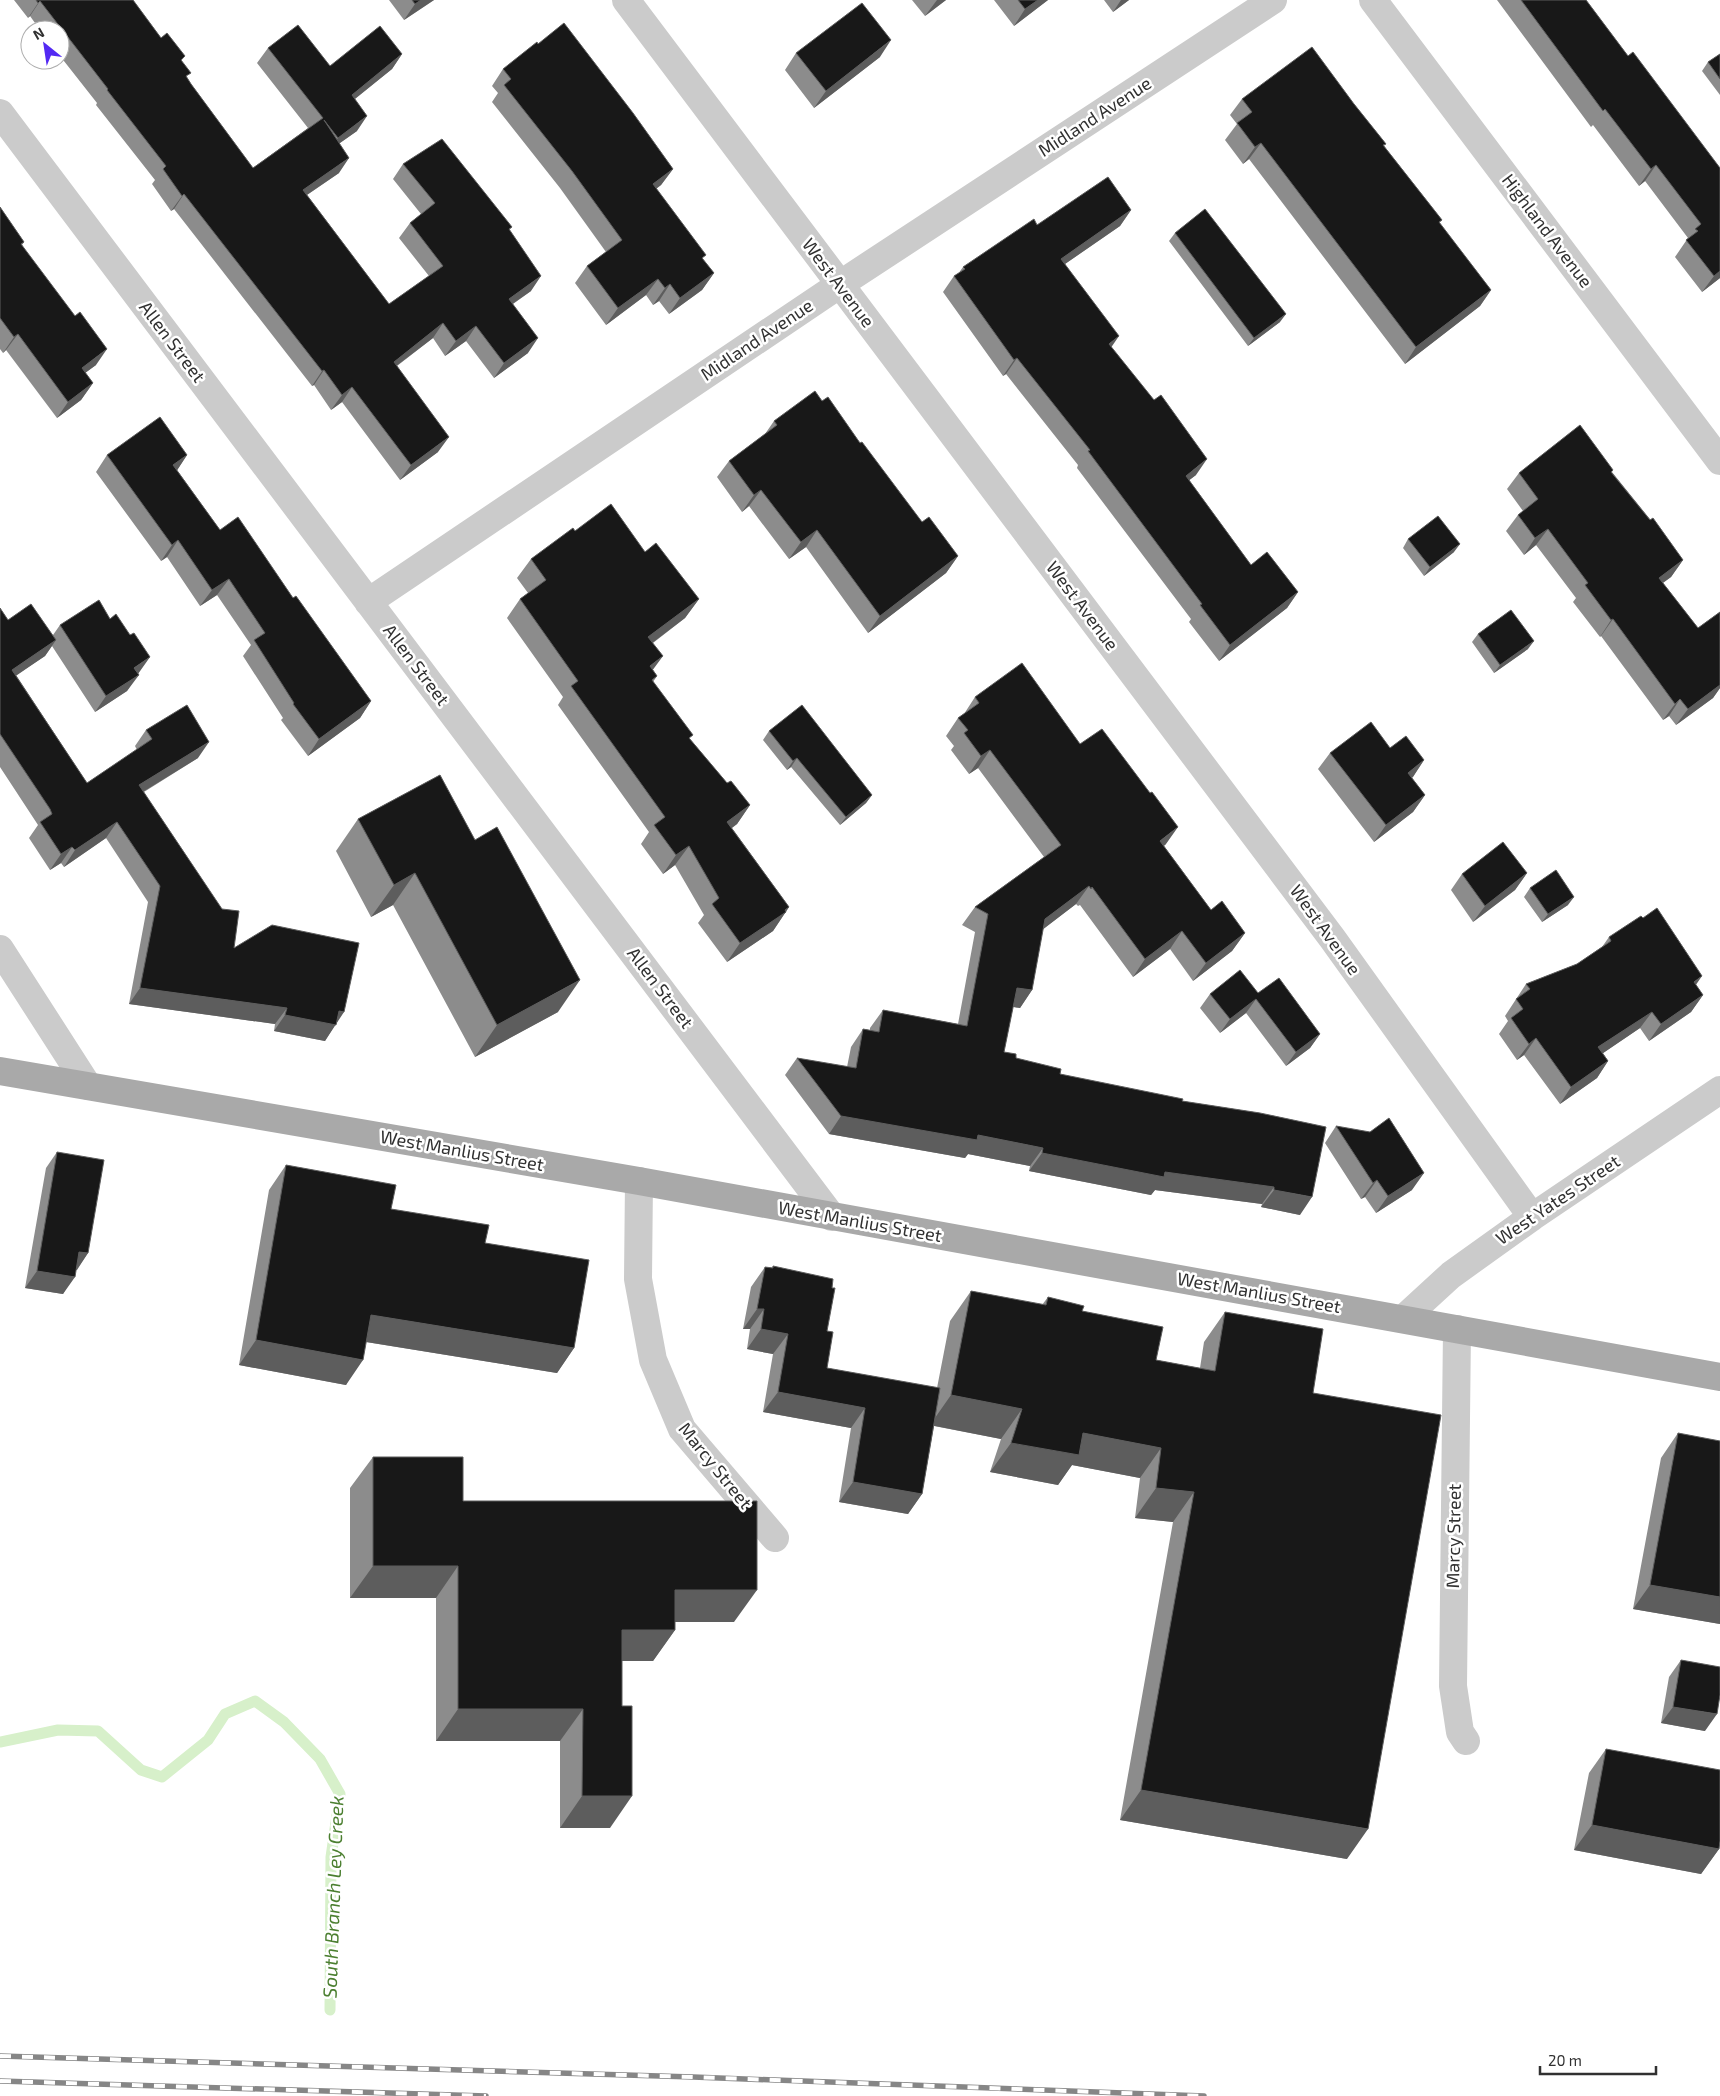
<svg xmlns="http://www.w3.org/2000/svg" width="1720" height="2096" viewBox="0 0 1720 2096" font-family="'Exo 2',sans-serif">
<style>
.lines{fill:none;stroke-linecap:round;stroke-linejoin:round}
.stream{stroke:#d7f0ca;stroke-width:11}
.minor{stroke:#cbcbcb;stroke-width:28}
.major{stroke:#a9a9a9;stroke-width:28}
.rail-casing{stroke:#868686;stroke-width:5.5}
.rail{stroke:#fff;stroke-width:4;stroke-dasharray:11;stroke-linecap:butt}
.wall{fill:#8c8c8c}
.shaded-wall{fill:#5d5d5d}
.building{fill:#181818;stroke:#5d5d5d}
.labels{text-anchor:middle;stroke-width:5;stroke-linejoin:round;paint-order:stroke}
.street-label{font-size:18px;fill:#313131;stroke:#fff}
.water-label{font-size:19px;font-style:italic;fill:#4b7f30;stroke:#fff}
</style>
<rect width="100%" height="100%" fill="#fff"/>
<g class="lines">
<!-- stream -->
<path class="stream" d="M0,1742l58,-12 40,1 43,39 21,7 46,-37 17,-26 30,-13 29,21 36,37 20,35 -9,63 -1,153"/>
<!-- minor -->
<path class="minor" d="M626,0l706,938 200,279
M1373,0l347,461
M0,113l832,1104
M368,602l471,-317 434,-285
M0,949l88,137
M639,1181l-1,98 15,81 29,69 93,109
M1403,1319l48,-44 81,-58 188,-127
M1457,1329l-4,357 7,46 6,9"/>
<!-- major -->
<path class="major" d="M0,1071l639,110 1081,196"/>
<!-- rail casing -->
<g class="rail-casing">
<path id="rail" d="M0,2056l693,21 511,19
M0,2081l486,15"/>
</g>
<!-- rail -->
<use href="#rail" class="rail"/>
</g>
<!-- wall -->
<path class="wall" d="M14,0h119l28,38 24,18 -4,5 6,17 4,6 62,84 55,-40 -51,-65 11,-15 62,18 72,-12 -10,15 -37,30 2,32 -17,12 -1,30 -32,22 82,109 40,-28 -30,-38 11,-15 11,-9 -28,-35 10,-15 109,63 -3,3 22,61 -18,13 15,49 -34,25 -28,-37 -21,15 -12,-18 -36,28 41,86 -38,28 -58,-78 -11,8 -17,-25 -2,1 -138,-177 -3,2 -19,-27 3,-4 -59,-75 1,-2 -37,-47v-26h-20l-10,-14 -2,2z
M389,0h45l-30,20z
M912,0h34l-21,16z
M994,0h54l-34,26z
M1104,0h25l-16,12z
M1497,0h89l42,56 92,112v110l-18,14 -27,-35 13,-19 -43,-57 -6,5 -46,-61 -2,2z
M796,53l84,4 -66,51 -29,-38z
M1720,54v41l-18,-24 6,-9z
M503,69l170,100 -12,16 -5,4 47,70 11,14 -12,17 -33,24 -10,-13 -6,4 -7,-10 -40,30 -31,-42 12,-17 19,-14 -46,-64 -68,-86 6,-9 -6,-7z
M1242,99l112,5 32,40 -2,2 58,74 -3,3 52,67 -11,16 -75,58 -156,-205 -6,5 -18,-24 12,-16 -7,-9z
M0,207l24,35 -2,3 74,120 -11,8 8,10 -12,17 -24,18 -51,-68 -3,3 -3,-4z
M1131,210l-11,16 -55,38 46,83 85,128 -7,5 62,85 47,27 -11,16 -68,53 -30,-39 2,-3 -114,-151 1,-3 -72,-91 -3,2 -60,-84 11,-16 4,-2 5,-7 74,-42z
M1175,233l105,89 -32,24 -79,-105z
M822,401l38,42 62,79 36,34 -12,17 -78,60 -62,-86 -17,12 -40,-53 -7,6 -25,-35 12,-16 36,-27 9,-13z
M107,455h80l-10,15 43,60 73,68 78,103 -11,17 -52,38 -27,-36 2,-2 -40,-62 8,-11 -34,-50 -17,11 -33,-49 -6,4 -65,-89z
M1613,470l-1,2 71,88 -12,17 -8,6 35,45 22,-16v76l-7,10 -37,27 -7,-9 -6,4 -62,-84 -1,1 -27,-35 3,-4 -40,-53 -12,10 -18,-24 12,-16 5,-4 -16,-22 12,-16z
M575,531l70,21 54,47 -14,19 -32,25v27l4,6 -4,6 37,57 37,44 23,22 -13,19 -5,4 57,79 -16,24 -46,31 -29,-39 6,-8 -29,-50 -12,9 -22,-30 8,-12 -91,-127 5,-8 -56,-79 13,-19 8,-6 -11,-15 14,-19z
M1408,539l46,13 -30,24 -21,-28z
M0,608l8,12 45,15 7,-10 78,49 -11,17 -32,21 -43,-66 -7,10 -29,19 71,108 50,-33 -2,-4 11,-16 52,28 -54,34 90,156 102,75 -11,18 -51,-10 1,-7 -146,-20 19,-102 -42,-64 -42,29 -3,-4 -11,7 -21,-32 9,-13 -38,-58z
M1478,634l50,15 -34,24 -22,-31z
M975,697l105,47 86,100 -2,2 47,64 34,23 -13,18 -39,30 -23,-32 -37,28 -53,-72 -2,1 -2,-2 -33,25 -11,61 -12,18 -7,-1 -9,45 12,6 44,16 122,27 78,12 40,102 -39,-8 1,-3 -107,-14 -4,5 -122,-24 1,-5 -62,-12 -3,4 -136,-24 -44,-59 12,-17 50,9 4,-20 12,-18 7,1v-2l13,-18 75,14 17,-92 -13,-7 13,-18 69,-50 -66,-89 -9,6 -18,-24 3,-4 -8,-10 12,-18 6,-4z
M769,731l103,64 -6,8 -26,22 -49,-58 -4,3 -24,-30z
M1390,748l34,12 -12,18 13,17 -12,17 -39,30 -56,-73 12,-16z
M440,775l118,237 -83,45 -82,-152 -22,12 -35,-66 22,-32z
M1527,873l-12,17 -42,32 -22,-32 11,-16z
M1530,888l38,17 -26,17 -18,-25z
M1609,937l87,48 7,10 -12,17 -42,29 -9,-13 -37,25 5,8 -11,17 -37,26 -36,-49 -7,5 -18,-26 9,-13 -3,-5 21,-32 51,-20 25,-17z
M1258,993l62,41 -10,14 -24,18 -40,-53 -26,20 -20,-25 10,-14z
M1336,1126l76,64 -36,23 -11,-16 -4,2 -36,-56z
M57,1152l31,101 -12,17 -13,24 -38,-6 21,-120z
M286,1165l105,44 94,34 89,105 -17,25 -191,-31 -20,43 -107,-20 30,-175z
M773,1266l54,65v37l110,20 13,-67 21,-30 71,14 6,-8 34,14 74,49 44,8 4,-26 21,-30 88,81 34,466 -227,-39 53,-298 -38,-4 5,-40 -68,-13 -14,20 -68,-13 11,-33 -67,-13 -12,68 -14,20 -69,-12 12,-74 -88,-16 10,-58 -26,-5 3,-20h-7l8,-42 14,-20 7,1z
M1678,1433l42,191 -87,-15 28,-151z
M373,1457l90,44 271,121h-59v8l-22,31h-31l-12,167h-50v-87h-124v-143h-86v-110z
M1681,1660l24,71 -44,-8 8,-46z
M1606,1749l113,100 -18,25 -127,-24 15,-77z"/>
<!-- shaded-wall -->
<path class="shaded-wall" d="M421,0h13l-30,20 11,-16z
M937,0h9l-21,16z
M1038,0h10l-34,26 11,-17z
M1121,0h8l-16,12z
M40,1l-10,15 -2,2 10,-15z
M891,40l-11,17 -66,51 12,-17z
M402,54l-10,15 -51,41 11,-15z
M367,116l-10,15 -30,21 11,-14z
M1261,143l-12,16 -6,5 12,-17z
M349,158l-10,15 -47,32 11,-15z
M1656,165l-11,16 -6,5 12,-17z
M673,169l-12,16 -20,15 12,-16z
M184,194l-10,15 -3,2 11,-15z
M1131,210l-11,16 -71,49 12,-16z
M1720,271v7l-18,14 12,-16z
M714,273l-12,17 -33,24 11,-16z
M541,276l-10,15 -33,23 11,-15z
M658,279l-12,16 -40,30 12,-17z
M670,284l-11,17 -6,4 12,-17z
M1491,290l-11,16 -75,58 11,-17z
M1286,314l-6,8 -32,24 6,-8z
M443,323l-10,15 -50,38 11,-14z
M476,326l-10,15 -21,15 11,-15z
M18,334l-12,16 -3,3 11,-16z
M1119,336l-11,16 1,-8z
M538,338l-10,15 -34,25 10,-15z
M107,349l-11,16 -26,19 12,-16z
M1017,358l-11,16 -3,2 11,-16z
M324,370l-10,15 -2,1 10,-15z
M93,383l-12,17 -24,18 11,-16z
M352,387l-10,15 -11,8 11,-15z
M449,437l-11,15 -38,28 11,-15z
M187,455l-11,17 -3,-7z
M1207,459l-11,16 -22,17 12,-16z
M761,490l-12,16 -7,6 12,-17z
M1548,529l-12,16 -12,10 11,-17z
M817,530l-11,17 -17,12 12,-17z
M178,540l-11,17 -6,4 11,-16z
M1460,544l-6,8 -30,24 6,-9z
M958,556l-12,17 -78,60 12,-17z
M1683,560l-12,17 -24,17 12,-16z
M229,579l-12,16 -17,11 12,-16z
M1298,592l-11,16 -68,53 11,-16z
M699,599l-14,19 -50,38 13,-19z
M1613,619l-12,17 -1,1 11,-17z
M56,640l-11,16 -44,30 11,-16z
M1534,641l-6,8 -34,24 6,-8z
M663,656l-14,19 1,-9z
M150,657l-12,17 -4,-6z
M139,675l-12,16 -32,21 11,-16z
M1720,685v3l-7,10 -37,27 12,-16z
M1680,699l-11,17 -6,4 12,-16z
M371,701l-11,17 -52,38 11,-17z
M209,742l-11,16 -70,43 11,-16z
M990,750l-12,18 -9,6 12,-18z
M797,758l-6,9 -4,3 6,-9z
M1424,760l-11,17 -17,12 12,-16z
M872,795l-6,8 -26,22 6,-8z
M1425,795l-12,17 -39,30 12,-17z
M750,805l-13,19 -23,17 13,-19z
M117,822l-11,16 -42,29 11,-17z
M1178,827l-12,17 -19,15 13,-18z
M689,846l-14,19 -12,9 13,-19z
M72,847l-11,16 -11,7 11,-16z
M415,873l-22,32 -22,12 23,-32z
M1527,873l-12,17 -42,32 12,-16z
M1089,886l-13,18 -43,33 12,-18z
M1574,897l-6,8 -26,17 6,-8z
M789,907l-16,24 -46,31 13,-19z
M1182,931l-12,18 -37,28 12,-18z
M1245,933l-13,18 -39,30 13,-18z
M1702,976l-11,16 3,-10z
M580,980l-22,32 -83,45 22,-32z
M140,988l147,20 -12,16 -146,-20z
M1017,988l15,2 -12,18 -16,-3z
M1703,995l-12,17 -42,29 12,-17z
M1256,999l-10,14 -26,20 10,-14z
M339,1011l5,1 -19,29 -51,-10 11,-16z
M1652,1012l-12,16 -53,36 11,-17z
M1320,1034l-10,14 -24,18 10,-14z
M1536,1038l-12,17 -7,5 12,-16z
M1608,1061l-11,17 -37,26 11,-17z
M841,1116l137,19 65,13 -13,18 -62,-12 -3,4 -136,-24z
M1042,1153l232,34 -12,17 -107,-14 -4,5 -122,-24z
M1424,1173l-12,17 -36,23 12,-17z
M1377,1180l-12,17 -4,2 12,-16z
M1274,1190l38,7 -12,18 -39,-8z
M79,1252l9,1 -11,17 -10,-2z
M37,1271l38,6 -12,17 -38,-6z
M757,1309h7l-14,20h-7z
M371,1315l203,33 -17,25 -203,-33z
M761,1329l27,5 -15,20 -26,-5z
M256,1340l107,20 -17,25 -107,-20z
M778,1392l87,16 -14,20 -88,-16z
M951,1395l71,14 -21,30 -71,-14z
M1083,1433l78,15 -21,30 -68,-13 -14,20 -68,-13 21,-29z
M853,1482l69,12 -14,20 -69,-12z
M1156,1488l38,4 -21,30 -38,-4z
M373,1566h85l-22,32h-86z
M1650,1585l70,12v27l-87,-15z
M675,1590h82l-23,32h-81z
M622,1630h53l-22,31h-53z
M1673,1707l44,7 -12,17 -44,-8z
M458,1709h125l-23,32h-124z
M1141,1790l227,39 -21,30 -227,-39z
M582,1796h50l-22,32h-50z
M1592,1825l127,24 -18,25 -127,-24z"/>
<!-- building -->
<path class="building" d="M36,0h97l28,38 6,-5 18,23 -4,4 10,13 -5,3 5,8 62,84 70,-50 -55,-70 30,-23 32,41 50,-40 22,28 -50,41 15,21 -29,22 -14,-18 25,38 -46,32 86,114 54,-38 -33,-43 25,-20 -32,-39 39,-25 70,88 -3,2 32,47 -32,23 29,39 -34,25 -28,-37 -20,15 -13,-18 -49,39 55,75 -38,28 -59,-78 -10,8 -18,-25 -2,1 -138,-177 -2,2 -19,-27 3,-3 -59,-76 1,-1 -68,-88 -2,2z
M412,0h9l-6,4z
M1018,0h20l-13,9z
M1521,0h65l42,56 5,-4 87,116v103l-6,5 -28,-36 12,-9 -3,-2 6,-5 -45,-59 -5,4 -46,-60 -2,2z
M862,3l29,37 -65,51 -30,-38z
M564,23l69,90 40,56 -20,15 53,71 -4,3 12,15 -34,25 -10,-14 -5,4 -7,-9 -40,29 -31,-42 35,-26 -50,-69 -68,-86 7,-6 -8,-10 34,-27 1,2z
M1312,47l42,57 32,40 -3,1 59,75 -3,2 52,68 -75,57 -155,-204 -6,4 -18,-24 15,-11 -10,-13z
M1720,54v25l-12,-17z
M1108,177l23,33 -70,49 58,77 -10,8 45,56 7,-5 46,64 -21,17 65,89 16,-13 31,40 -68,53 -30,-40 2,-1 -114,-153 2,-1 -73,-92 -3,2 -60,-84 11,-7 -2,-2 71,-48 3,6z
M0,207l24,35 -3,2 54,72 5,-4 27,37 -25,19 11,15 -25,19 -50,-68 -4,3 -14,-19z
M1205,209l81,105 -32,24 -79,-105z
M815,391l7,10 6,-4 32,46 2,-1 60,80 7,-5 29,39 -78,60 -63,-86 -16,12 -40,-52 -7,5 -25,-34 48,-36 -3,-4z
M160,417l27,38 -14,10 47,65 18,-13 55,81 3,-2 75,105 -52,38 -26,-35 1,-1 -40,-63 11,-7 -36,-54 -17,11 -34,-50 -6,5 -65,-90z
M1580,425l33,45 -2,2 39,48 3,-2 30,42 -24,18 39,50 22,-16v73l-32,24 -8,-10 -5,5 -62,-85 -2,1 -26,-35 3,-2 -40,-54 -13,9 -17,-23 20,-16 -19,-26z
M611,504l34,48 11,-9 43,56 -51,38 15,19 -13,10 7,10 -5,4 41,55 -4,3 38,45 4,-2 19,24 -23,17 62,85 -4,3 1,2 -46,31 -28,-39 7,-6 -30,-52 -13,9 -22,-30 11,-8 -94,-131 7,-5 -58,-82 26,-19 -15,-21 42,-31 2,3z
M1438,516l22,28 -30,23 -22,-28z
M99,600l11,19 6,-5 14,21 4,-2 16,24 -16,11 5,7 -33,21 -46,-71z
M31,604l25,36 -44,30 75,113 65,-44 -6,-9 41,-25 22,37 -70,43 83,124 17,2 -5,37 38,-23 87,18 -15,69 -5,-1 -3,14 -51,-10 2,-7 -147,-20 20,-102 -43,-64 -42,28 -3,-3 -11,7 -21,-32 12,-8 -2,-5 -50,-75v-126l8,12z
M1511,610l23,31 -34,24 -22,-31z
M1022,663l58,81 22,-15 48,64 2,-1 26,35 -18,14 51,69 11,-9 23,32 -39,30 -24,-32 -37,28 -53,-72 -1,2 -2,-3 -44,33 -13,71 -15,-2 -13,64 12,2v4l45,11 -1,5 123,25 -1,2 78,12 66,14 -14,70 -38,-7v-3l-109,-15 -1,5 -122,-24 1,-5 -65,-13 -1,5 -136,-24 -44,-58 59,10 7,-39 16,3 4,-22 84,16 21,-112 -13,-7 86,-62 -71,-95 -9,6 -17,-23 4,-3 -10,-12 21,-15 -4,-6z
M802,705l70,90 -26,22 -49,-59 -4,3 -24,-30z
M1371,722l19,26 16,-12 18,24 -16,13 17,22 -39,30 -56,-72z
M440,775l35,65 22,-13 83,153 -83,45 -82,-152 -21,12 -36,-66z
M1503,842l24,31 -42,33 -23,-32z
M1556,870l18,27 -26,17 -18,-26z
M1657,908l45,68 -8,6 9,13 -42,29 -9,-12 -54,35 10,14 -37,26 -35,-49 -7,6 -18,-26 12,-9 -7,-10 14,-10 -4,-5 51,-20 34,-23 -2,-4 32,-21 2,2z
M1240,970l18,23 21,-15 41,56 -24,18 -40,-53 -26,20 -20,-25z
M1389,1118l35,55 -36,23 -11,-16 -4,3 -37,-57 34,6z
M57,1152l47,8 -16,93 -9,-1 -4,25 -38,-6z
M286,1165l110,20 -5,24 98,16 -4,18 104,17 -15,88 -203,-33 -8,45 -107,-20z
M773,1266l60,13 -1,9h3l-8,43 6,1 -6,36 113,20 -18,106 -69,-12 12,-74 -87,-16 10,-58 -27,-5 3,-20h-7l8,-42 8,1z
M971,1291l75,14 2,-8 36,9 -2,5 81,16 -7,33 59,11 10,-59 98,17 -10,64 128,22 -73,414 -227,-39 53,-298 -38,-4 5,-40 -78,-15 -4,22 -68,-12 11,-34 -71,-14z
M1678,1433l42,8v156l-70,-12z
M373,1457h90v44h294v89h-82v40h-53v76h10v90h-50l1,-87h-125v-143h-85z
M1681,1660l39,7v28l-3,19 -44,-7z
M1606,1749l114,21v71l-1,8 -127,-24z"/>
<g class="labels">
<!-- street labels -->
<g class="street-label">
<text transform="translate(1095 117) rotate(-33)" y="6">Midland Avenue</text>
<text transform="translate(1547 231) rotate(53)" y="6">Highland Avenue</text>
<text transform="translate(838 283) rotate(53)" y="6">West Avenue</text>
<text transform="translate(757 340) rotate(-34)" y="6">Midland Avenue</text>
<text transform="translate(172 342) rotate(53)" y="6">Allen Street</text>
<text transform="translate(1082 606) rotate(53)" y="6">West Avenue</text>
<text transform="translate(416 665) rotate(53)" y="6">Allen Street</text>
<text transform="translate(1325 930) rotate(54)" y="6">West Avenue</text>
<text transform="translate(660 988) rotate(53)" y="6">Allen Street</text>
<text transform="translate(462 1151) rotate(10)" y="6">West Manlius Street</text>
<text transform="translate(1558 1200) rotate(-34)" y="6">West Yates Street</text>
<text transform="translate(860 1222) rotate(10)" y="6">West Manlius Street</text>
<text transform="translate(1259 1293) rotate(10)" y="6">West Manlius Street</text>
<text transform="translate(715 1466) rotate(51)" y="6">Marcy Street</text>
<text transform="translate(1454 1536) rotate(-89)" y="6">Marcy Street</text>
</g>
<!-- water labels -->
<g class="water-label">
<text transform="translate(333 1897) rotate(-88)" y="7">South Branch Ley Creek</text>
</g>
</g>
<!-- north arrow -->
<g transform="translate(45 45) rotate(330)"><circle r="24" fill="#ffffff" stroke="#adadad"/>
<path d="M0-4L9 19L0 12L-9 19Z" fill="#5329f3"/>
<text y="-8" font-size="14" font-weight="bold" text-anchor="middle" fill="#313131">N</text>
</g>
<!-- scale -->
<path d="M1540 2066v8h116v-8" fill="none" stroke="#313131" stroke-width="2.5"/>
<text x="1548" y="2066" font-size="15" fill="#313131" stroke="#ffffff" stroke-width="4" paint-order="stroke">20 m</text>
</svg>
